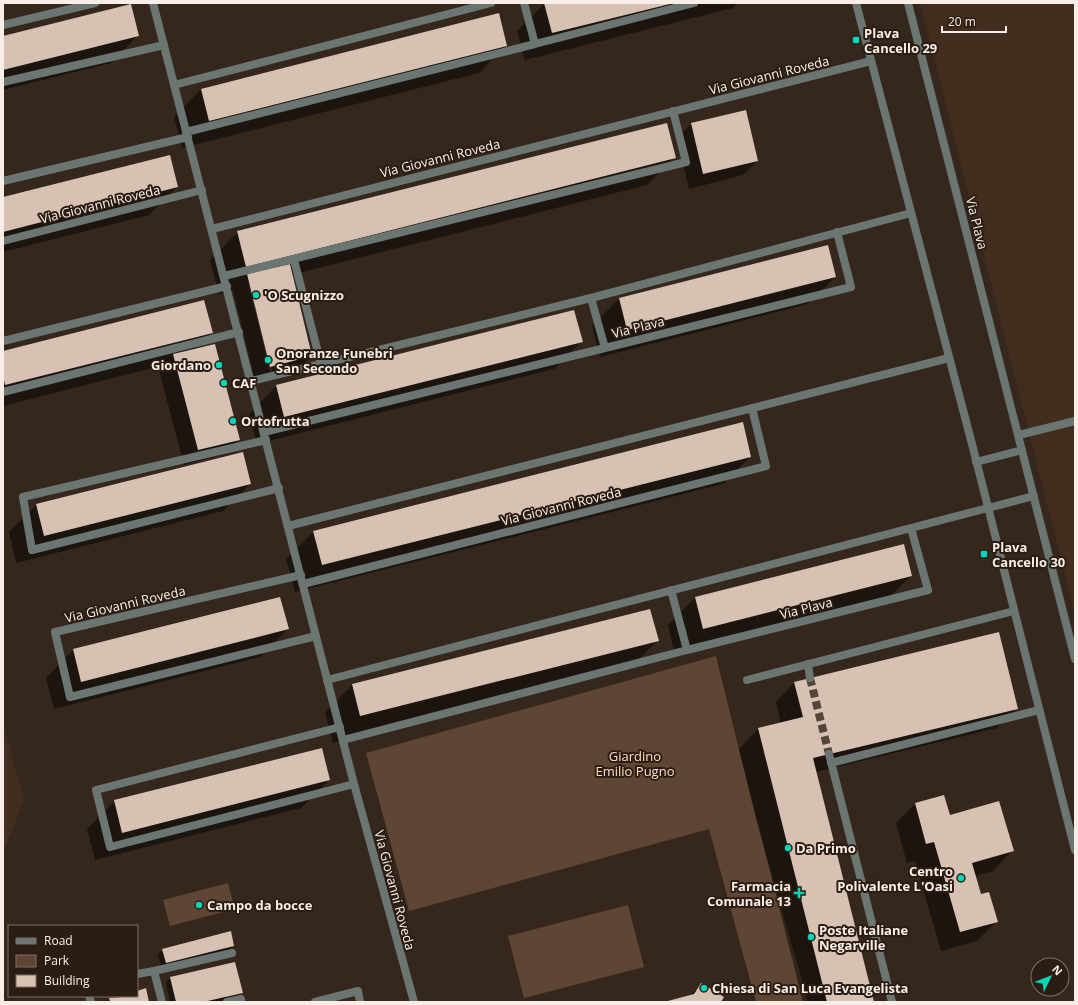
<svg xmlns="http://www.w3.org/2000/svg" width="1078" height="1005" viewBox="0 0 1078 1005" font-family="'Open Sans',sans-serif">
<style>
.built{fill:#422d1e}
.green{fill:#5f4533}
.shadow{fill:#0007;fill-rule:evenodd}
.building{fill:#d6c1b3}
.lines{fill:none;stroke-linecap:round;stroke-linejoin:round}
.street-tunnel{stroke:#53453a;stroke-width:8;stroke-dasharray:8 4;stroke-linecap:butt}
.lane{stroke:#6b7673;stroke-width:8}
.street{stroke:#6b7673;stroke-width:8}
.poi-dot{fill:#00d5b7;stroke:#2c1d13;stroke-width:1.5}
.labels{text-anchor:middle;stroke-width:4;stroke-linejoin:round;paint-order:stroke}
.poi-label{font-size:13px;font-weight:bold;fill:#f9eee7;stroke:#2c1d13;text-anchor:start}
.street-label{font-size:13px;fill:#f9eee7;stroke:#2c1d13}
.park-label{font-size:13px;fill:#fddbc5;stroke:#2c1d13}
</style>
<rect width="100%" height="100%" fill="#36271c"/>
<!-- built -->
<path class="built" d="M920,3h155v611z
M3,722l21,78 -21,54z"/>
<!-- green -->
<path class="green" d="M716,656l39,159 53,187h-52l-47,-173 -300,82 -43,-158z
M228,883l7,26 -65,17 -7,-26z
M628,905l16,62 -120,31 -16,-62z"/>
<!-- shadow -->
<path class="shadow" d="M545,3h192l-4,5 -208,52 -8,-29z
M138,35l-27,28 -108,27v-53z
M506,45l-27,28 -297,75 -8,-31 27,-28z
M691,124l66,37 -14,14 -54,14 -12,-50z
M674,158l-27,27 -356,90 20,81 -14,14 -42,11 -22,-91 -14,4 -9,-34 28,-28zM249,286h2l21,85 -2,1z
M177,187l-28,28 -146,37v-54z
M835,277l-27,27 -208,53 -8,-31 27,-27z
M573,311l8,31 -27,27 -297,75 -8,-30 27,-28z
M212,333l-18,17 45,89 -15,15 -40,11 -25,-95 5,-5 -161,41v-54z
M750,457l-27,27 -428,108 -9,-33 28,-28z
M250,484l-27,27 -207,52 -7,-31 27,-27z
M911,576l-28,27 -208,53 -7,-31 27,-27z
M288,629l-28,28 -206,52 -8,-31 27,-28z
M657,641l-27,27 -297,75 -8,-30 27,-28z
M795,682l222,26 -20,20 -181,44 57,230h-70l-64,-253 19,-20 23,-5 -5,-22z
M329,780l-28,28 -206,52 -8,-31 28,-28z
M944,796l5,20 63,35 -19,20 -18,5 6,20 16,25 -20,20 -36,10 -26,-90 -8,2 -11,-40 19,-19z
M233,946l-5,5 -67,17 -3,-14 5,-4z
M170,978l71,15 -4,4 -21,5h-46l-4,-19z
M701,984l19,18h-54l23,-6z
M137,992l11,10h-42l4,-3 10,-3h17z"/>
<!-- building -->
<path class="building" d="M544,3h126v1l-118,29z
M131,4l8,32 -136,34v-34z
M499,13l8,33 -298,75 -8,-32z
M746,110l12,51 -55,13 -12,-51z
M667,123l9,35 -430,109 -9,-36z
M170,155l8,32 -175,45v-35z
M828,245l8,32 -209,53 -8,-32z
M290,264l22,92 -42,11 -23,-93z
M204,300l9,33 -208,52 -2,-9v-25z
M574,310l9,32 -299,75 -8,-32z
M215,344l25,96 -42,10 -25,-96z
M743,422l8,35 -429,108 -9,-34z
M243,452l8,32 -207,52 -8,-32z
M904,544l8,32 -209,53 -8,-32z
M280,597l9,32 -208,53 -8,-33z
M650,609l9,32 -299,75 -8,-32z
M999,632l19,77 -205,49 61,244h-47l-69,-274 45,-11 -9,-35z
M322,748l8,32 -208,53 -8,-33z
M944,795l6,20 49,-14 15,50 -42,12 9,31 8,-2 9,30 -38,10 -26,-90 -8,2 -11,-41z
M231,931l3,15 -68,17 -4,-14z
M235,962l8,31 -40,9h-27l-6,-25z
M701,983l23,14 -3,5h-57l30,-8z
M146,988l3,14h-39l-1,-4 28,-2v-5z"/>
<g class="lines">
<!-- street-tunnel -->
<path class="street-tunnel" d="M810,678l19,76"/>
<!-- lane -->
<path class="lane" d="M524,3l11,41 159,-41
M3,25l92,-22
M3,82l161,-37
M174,85l317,-82
M186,132l349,-88
M3,181l185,-44
M212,229l659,-168
M3,241l199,-51
M294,260l27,104
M224,276l462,-114 -13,-51
M591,298l14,50 246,-61 -14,-55
M3,341l224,-55
M251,381l340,-83 320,-85
M3,392l236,-60
M264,432l341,-84
M1019,435l56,-14
M266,440l-243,57 9,53 247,-62
M288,526l661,-168
M301,575l-246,57 15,65 246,-61
M303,584l463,-118 -14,-58
M671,590l16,60 241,-60 -17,-62
M327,680l661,-172
M340,727l-244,63 14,57 244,-63
M343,740l344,-90
M154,971l78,-18
M137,974l17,-3 8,31
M89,996l2,6
M227,1002l14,-3
M315,1002l43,-11 2,11"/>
<!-- street -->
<path class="street" d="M153,3l201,781 60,218
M856,3l116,441 103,406
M908,3l167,656
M976,462l46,-12
M988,508l46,-12
M808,664l2,14
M747,680l267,-69
M829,754l63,248
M831,763l208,-53"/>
</g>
<!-- markers -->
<g class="poi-dot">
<rect x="852" y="36" width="8" height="8" rx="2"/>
<circle cx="256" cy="295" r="4"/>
<circle cx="268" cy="360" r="4"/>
<circle cx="219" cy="365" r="4"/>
<circle cx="224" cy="383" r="4"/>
<circle cx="233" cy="421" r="4"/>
<rect x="980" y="550" width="8" height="8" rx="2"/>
<circle cx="788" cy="848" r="4"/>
<circle cx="961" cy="878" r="4"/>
<path d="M797 887h4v4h4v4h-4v4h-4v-4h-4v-4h4z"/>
<circle cx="199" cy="905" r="4"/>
<circle cx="811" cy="937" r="4"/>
<circle cx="704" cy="988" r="4"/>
</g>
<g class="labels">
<!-- poi labels -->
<g class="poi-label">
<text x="864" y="38">Plava<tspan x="864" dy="15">Cancello 29</tspan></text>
<text x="264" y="300">'O Scugnizzo</text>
<text x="276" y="358">Onoranze Funebri<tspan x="276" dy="15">San Secondo</tspan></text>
<text x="211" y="370" text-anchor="end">Giordano</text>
<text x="232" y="388">CAF</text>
<text x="241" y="426">Ortofrutta</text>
<text x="992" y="552">Plava<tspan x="992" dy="15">Cancello 30</tspan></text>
<text x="796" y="853">Da Primo</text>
<text x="953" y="876" text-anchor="end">Centro<tspan x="953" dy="15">Polivalente L'Oasi</tspan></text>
<text x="791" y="891" text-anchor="end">Farmacia<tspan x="791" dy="15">Comunale 13</tspan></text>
<text x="207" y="910">Campo da bocce</text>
<text x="819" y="935">Poste Italiane<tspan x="819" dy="15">Negarville</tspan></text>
<text x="712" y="993">Chiesa di San Luca Evangelista</text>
</g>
<!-- street labels -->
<g class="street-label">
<text transform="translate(769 75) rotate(-14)" y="5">Via Giovanni Roveda</text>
<text transform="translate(440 158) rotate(-14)" y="5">Via Giovanni Roveda</text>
<text transform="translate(100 204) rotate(-14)" y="5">Via Giovanni Roveda</text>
<text transform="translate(977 223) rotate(76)" y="5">Via Plava</text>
<text transform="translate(638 327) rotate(-14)" y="5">Via Plava</text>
<text transform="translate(561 506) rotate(-14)" y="5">Via Giovanni Roveda</text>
<text transform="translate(125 604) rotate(-13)" y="5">Via Giovanni Roveda</text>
<text transform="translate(806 608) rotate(-14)" y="5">Via Plava</text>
<text transform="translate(395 890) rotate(75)" y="5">Via Giovanni Roveda</text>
</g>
<!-- park labels -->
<g class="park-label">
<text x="635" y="761">Giardino<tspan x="635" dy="15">Emilio Pugno</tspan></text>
</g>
</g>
<!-- border -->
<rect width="1078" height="1005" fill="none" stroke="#f9eee7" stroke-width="8"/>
<!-- legend -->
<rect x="8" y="925" width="130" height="72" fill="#2c1d13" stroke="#7e7168"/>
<rect x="16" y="938" width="20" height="6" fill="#6b7673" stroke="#7e7168"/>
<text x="44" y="945" font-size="12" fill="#f9eee7">Road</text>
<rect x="16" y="955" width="20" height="12" fill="#5f4533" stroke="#7e7168"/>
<text x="44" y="965" font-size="12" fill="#f9eee7">Park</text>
<rect x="16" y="975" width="20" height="12" fill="#d6c1b3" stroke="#7e7168"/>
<text x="44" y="985" font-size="12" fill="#f9eee7">Building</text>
<!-- north arrow -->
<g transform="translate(1050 977) rotate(47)"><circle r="19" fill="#2c1d13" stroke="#7e7168"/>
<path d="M0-3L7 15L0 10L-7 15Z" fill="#00d5b7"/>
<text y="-6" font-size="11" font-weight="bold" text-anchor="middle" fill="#f9eee7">N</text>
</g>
<!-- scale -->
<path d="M942 26v6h64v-6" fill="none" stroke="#f9eee7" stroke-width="2"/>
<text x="948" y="26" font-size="12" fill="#f9eee7" stroke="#2c1d13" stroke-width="3" paint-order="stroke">20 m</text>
</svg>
